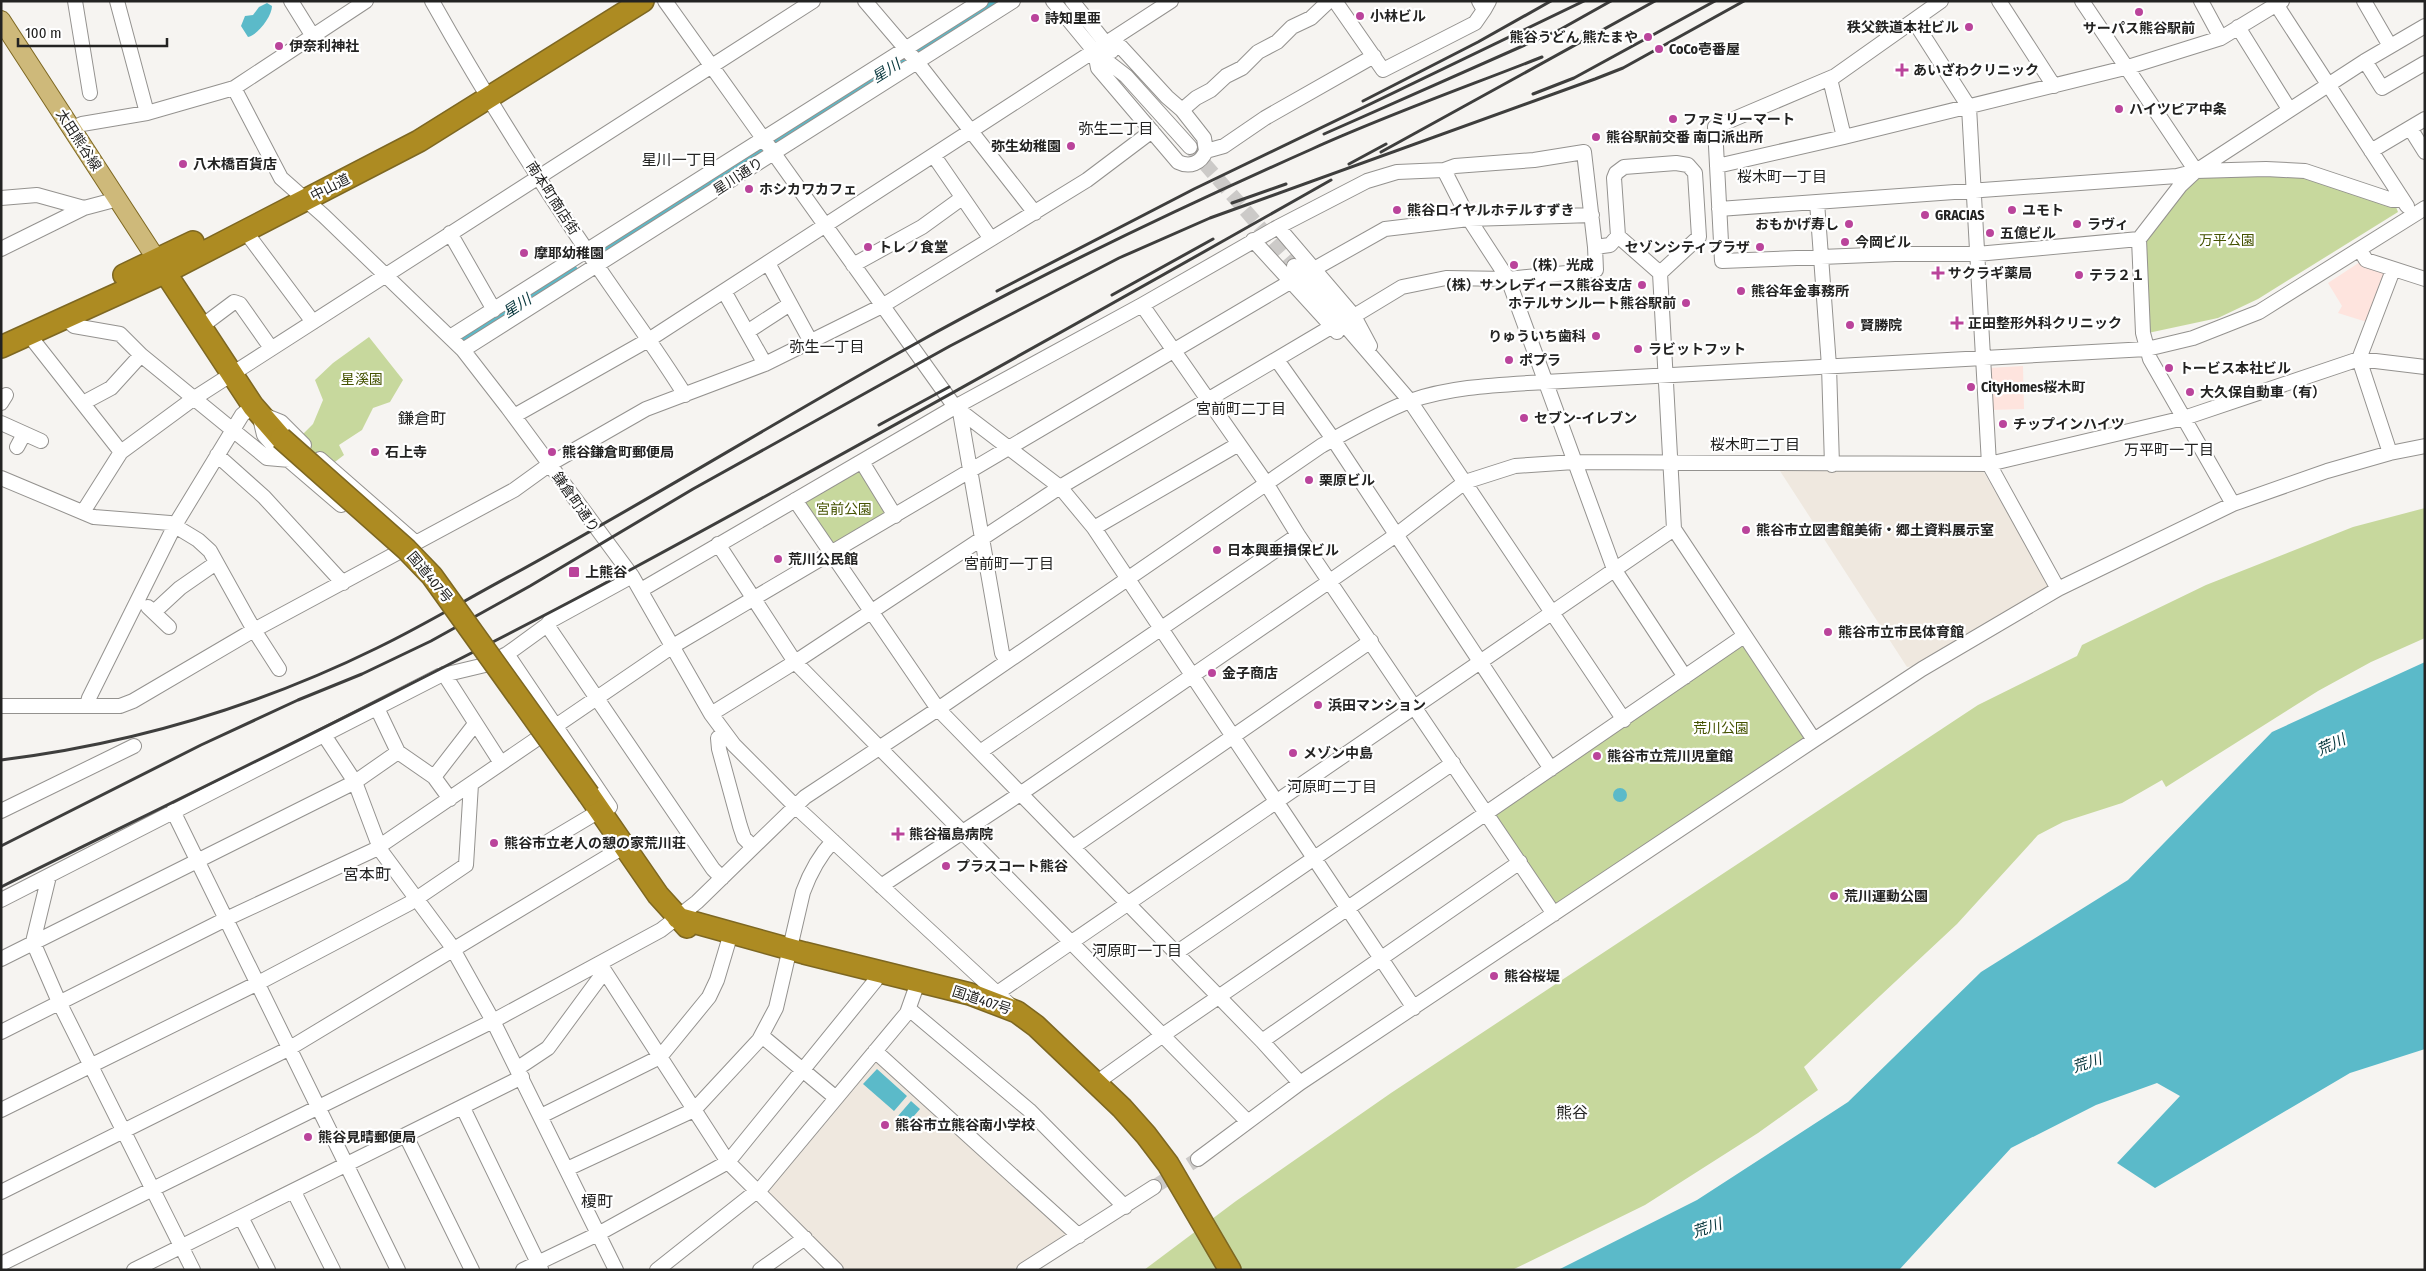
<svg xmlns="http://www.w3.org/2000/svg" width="2426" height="1271" viewBox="0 0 2426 1271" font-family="'Fira Sans Condensed','Noto Sans JP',sans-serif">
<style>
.commercial{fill:#fee4de}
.built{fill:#efe8df}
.green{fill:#c7d89d}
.water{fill:#5bbac9}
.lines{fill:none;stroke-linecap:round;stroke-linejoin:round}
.river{stroke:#5bbac9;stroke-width:18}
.minor-tunnel{stroke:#cccac8;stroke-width:14;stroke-dasharray:14 7;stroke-linecap:butt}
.minor-casing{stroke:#94928f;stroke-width:16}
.major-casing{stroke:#7d6722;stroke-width:20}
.highway-casing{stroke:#7d6722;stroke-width:24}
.minor{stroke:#fff;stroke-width:14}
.major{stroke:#ceb97a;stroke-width:18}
.highway{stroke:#ad8b22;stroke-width:21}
.rail{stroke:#3e3e3d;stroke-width:3}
.highway-bridge-casing{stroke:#7d6722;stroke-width:24;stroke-linecap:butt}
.highway-bridge{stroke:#ad8b22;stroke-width:21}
.poi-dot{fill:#ba449b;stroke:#fff;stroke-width:2}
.labels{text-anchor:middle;stroke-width:4.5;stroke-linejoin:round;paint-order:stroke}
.poi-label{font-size:14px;font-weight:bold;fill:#232322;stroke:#fff;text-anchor:start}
.street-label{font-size:14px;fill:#232322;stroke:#fff}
.park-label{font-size:14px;fill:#445201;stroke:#fff}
.water-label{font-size:15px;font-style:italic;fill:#05353b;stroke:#fff}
.neighbourhood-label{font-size:15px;fill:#232322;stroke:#fff}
.quarter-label{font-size:16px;fill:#232322;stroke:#fff}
</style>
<rect width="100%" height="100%" fill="#f6f4f1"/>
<!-- commercial -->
<path class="commercial" d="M2360,262l26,10 -16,51 -32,-10 4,-7 -14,-23z
M2023,366l1,43 -34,1 -2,-42z"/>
<!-- built -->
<path class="built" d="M1982,469l66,114 -2,9 -132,74 -7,1 -127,-196z
M874,1061h3l191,171 -2,5 -54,33h-172l-72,-75v-7z"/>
<!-- green -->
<path class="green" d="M2225,175l71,1 34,8 66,23 2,5 -140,87 -40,19 -70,15 -5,-93 46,-59 8,-3z
M369,337l34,43 -13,22 -17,6 -11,22 -23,15 5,10 -17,13 -24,-26v-8l10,-10 10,-24 -8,-20 18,-17z
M861,468l28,46 -56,33 -31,-46z
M2425,508v130l-54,24 -53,29 -152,96 -4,-7 -40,23 -59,19 -25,13 -81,89 -153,143 14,23 -60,43 -113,72 -133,65h-368l92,-69 155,-108 587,-388 99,-49 5,-11 124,-60 147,-58z
M1743,643l64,97 -250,166 -64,-92z"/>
<!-- water -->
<path class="water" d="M267,3l5,3c0,10 -14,29 -24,31l-7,-11 4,-10 8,-1 6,-8z
M2425,662v387l-75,24 -195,115 -38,-25 63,-67 -23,-13 -61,22 -85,43 -112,122h-341l139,-70 151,-98 133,-130 147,-92 144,-148z
M1613 795a7 7 0 1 1 14 0a7 7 0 1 1-14 0Z
M877,1069l30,27 -13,15 -31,-27z
M911,1101l9,8 -13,15 -9,-8z"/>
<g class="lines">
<!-- river -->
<path class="river" d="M776,141l219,-140
M600,253l161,-103
M464,340l105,-68"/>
<!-- minor-tunnel -->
<path class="minor-tunnel" d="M1190,147l104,119
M1154,1187l44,-28"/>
<!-- minor casing -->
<g class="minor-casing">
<path id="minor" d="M75,1l15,92
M117,1l30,112
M291,1l23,37
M432,1c51,91 107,180 166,266 29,43 60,84 87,128
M665,1l290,406 105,80 34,41 320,480
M865,1l52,61 118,151
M1053,1l42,51 31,24 64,71
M1072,1l40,50
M1335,1l48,69 92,-47 9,-13
M1479,1l5,9 5,-9
M1941,1l-106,75 -120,51 7,134 173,-7h82l162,-15
M1999,1l55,85
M2082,1l114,170
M2201,1l20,37
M2274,1l133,205
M2364,1l26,45
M1914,21l55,86 20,357 69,125
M2238,27l51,82
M1095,52l3,16 80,94c12,6 23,1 28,-11l-2,-13 -22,-28 -15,-13 -46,-50 -13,-3
M2365,61l17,27 43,-25
M1830,79l14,58
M234,88l47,90 43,38 139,134 45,58 124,168 79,138 23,31 61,61 217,201
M1182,110l14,-12 15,-8 15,-14 16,-8 16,-16 19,-10 15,-15 19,-9 18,-17
M72,128l10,-4 65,-11 87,-25 132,-87
M2410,128l15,24
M1206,151l18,-5 41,-28 109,-62
M2371,151l54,-32
M934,156l57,83
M1717,166l127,-29 281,-69 96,-30 61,-37
M1444,170l25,49 39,60 106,290 71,108
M1,198l36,-3 47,13
M1817,202l12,164 3,99
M1719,209l458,-33 19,-5 70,-2 39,2 87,29h11
M1278,227l76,89 16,30
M245,231l68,91
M450,233l44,77
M1618,236l42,37 14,256 140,211
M1253,240l84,92
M1595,247l15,-2 8,-9 -4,-58 2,-5 8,-6 52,-4 12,2 7,8 4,64 -39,36
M1,249l83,-41 34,-9
M2360,250l6,10 59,19
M768,263l43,79
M853,265l69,-38 40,-29
M1294,266l116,135 214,319
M1314,269l71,-40 84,-10 123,-4
M724,291l41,73
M1142,305l124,178 32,52 256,379
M65,318l9,8 46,8 21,21 126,103 23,2
M202,326l32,-24 6,2 31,44
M747,332l43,-28
M29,335l92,117
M450,337l531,-336
M463,350l550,-349
M1277,360l56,79 218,330
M1,403l5,-8
M83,403l28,-15 30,-33
M960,412l42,241 5,8
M266,416l15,6 23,23
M514,416l136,-77 521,-338
M260,418l4,17 15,17 62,53
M1,423l40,18
M17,447l7,-13
M2390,453l-31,-94 34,-89
M217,455l47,42 79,86
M320,459l95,83
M862,462l33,54
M1,478l93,39 76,6 28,17 12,11 44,79 25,39
M795,500l143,209 324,332 38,42
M2233,504l-83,-145 -7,-26 -4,-94 41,-53 16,-15 169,-110 60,-35
M83,512l38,-60 72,-53 620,-398
M1094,528l143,-83
M718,544l77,118 452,459
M641,590l314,-183 187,-102 136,-78 89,-46 30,-9 47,-2 11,-4 79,-6 50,-8 11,95 1,23 -88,9 -62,-1 -44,9 -48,29
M148,607l21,20
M154,612l26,-24 36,-25
M547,625l166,244 9,9
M507,654l103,153
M444,674l57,89
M1,706h119l13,-5 121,-71 260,-140 36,-26 96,-55 119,-45 117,-58 205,-126 65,-49
M87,706l2,-8 86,-173 67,-110 11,-9
M377,708l21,44 36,25 16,22
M711,714l84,-52 265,-175 271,-160
M724,733l-6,5 1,11 21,77 4,12 9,9
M324,735l31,47 26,69 69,93 43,77 123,249
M980,752l318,-217
M434,777l41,-53
M1,811l133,-65
M173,811l225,459
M549,841l42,-25
M1073,847l298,-206
M49,876l-16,66 26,60 134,268
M881,886l139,-92 310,-213 66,-46 69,-53 50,-16 59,-4 415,2 195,-46 175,-59 66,8
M1,900l438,-224 46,-11 22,-11 40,-29 3,-4 82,-45
M1176,953l277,-190
M1,959l354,-177 43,-30
M600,964l128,198 108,108
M990,998l684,-469
M909,1009l120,101 96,97
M1,1032l225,-113 148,-69 299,-204 617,-364
M762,1036l74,62
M1262,1041l258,-179
M875,1051l204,185
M518,1068l30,-20 56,-76
M1096,1083l67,-48 581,-399
M463,1108l78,161
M1,1110l261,-129 148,-78 56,-38 5,-81
M541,1116l119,-59 49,-60 8,-17 14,-47
M406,1136l66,134
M1198,1159l102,-76 514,-343 108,-71 136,-80 175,-85 94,-33 63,-18 35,-7
M567,1169l127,-59 65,-70 17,-32 27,-116c7,-19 16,-36 30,-51
M1,1192l289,-144 340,-205
M294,1192l39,78
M241,1217l27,53
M1,1264l492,-243 168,-91 36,-28 108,-105 133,-88 383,-263c29,-16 58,-33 89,-45 43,-15 90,-16 135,-19l602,-33 46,-11 66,-26 166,-104
M134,1270l388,-193
M523,1270l75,-36 130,-72 147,-181 3,-9
M657,1270l106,-84 144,-173 11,-31
M760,1270l45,-32
M1024,1270l130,-83"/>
</g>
<!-- major casing -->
<g class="major-casing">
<path id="major" d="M1,20l156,240"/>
</g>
<!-- highway casing -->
<g class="highway-casing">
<path id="highway" d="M157,260l96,146 28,32
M124,275l69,-33
M1,347l165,-75 253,-131 224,-140
M589,795l69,100 29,32
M678,918l126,35 166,41 47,18 19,14 86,82 24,27 22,29 62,106"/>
</g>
<!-- minor -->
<use href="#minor" class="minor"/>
<!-- major -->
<use href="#major" class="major"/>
<!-- highway -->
<use href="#highway" class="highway"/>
<!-- rail -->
<path class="rail" d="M1533,94l41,-16 141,-77
M1363,101l115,-59 73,-41
M1324,134l237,-105 50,-28
M1381,152l274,-151
M1349,164l37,-20
M1232,203l54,-19
M997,291l197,-102 390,-188
M1112,295l101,-56
M879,425l70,-38
M1,760c130,-16 258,-54 376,-112 46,-22 90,-49 135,-73 136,-74 266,-155 401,-230 129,-72 264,-136 399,-196 75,-34 154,-62 230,-92
M1,846l200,-101 97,-45 64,-26 69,-33 99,-55 163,-97 257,-143 169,-88 91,-40 385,-139 28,-11 121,-67
M1,887c210,-104 422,-206 629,-317 235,-127 468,-258 701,-390"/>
<!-- highway-bridge casing -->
<g class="highway-bridge-casing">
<path id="highway-bridge" d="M281,438l125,111 26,27 157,219"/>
</g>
<!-- highway-bridge -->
<use href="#highway-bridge" class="highway-bridge"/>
</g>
<!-- markers -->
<g class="poi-dot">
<circle cx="2139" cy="12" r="5"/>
<circle cx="1360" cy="16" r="5"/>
<circle cx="1035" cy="18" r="5"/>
<circle cx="1969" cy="27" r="5"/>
<circle cx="1648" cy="37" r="5"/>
<circle cx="279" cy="46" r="5"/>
<circle cx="1659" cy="49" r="5"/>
<path d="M1899.5 62.5h5v5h5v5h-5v5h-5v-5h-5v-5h5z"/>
<circle cx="2119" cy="109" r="5"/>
<circle cx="1673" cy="119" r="5"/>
<circle cx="1596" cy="137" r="5"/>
<circle cx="1071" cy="146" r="5"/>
<circle cx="183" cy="164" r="5"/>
<circle cx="749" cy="189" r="5"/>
<circle cx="1397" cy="210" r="5"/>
<circle cx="2012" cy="210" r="5"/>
<circle cx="1925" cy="215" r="5"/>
<circle cx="1849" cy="224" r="5"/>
<circle cx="2077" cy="224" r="5"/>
<circle cx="1990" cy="233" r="5"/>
<circle cx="1845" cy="242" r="5"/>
<circle cx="868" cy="247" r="5"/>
<circle cx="1760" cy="247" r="5"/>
<circle cx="524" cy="253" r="5"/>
<circle cx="1514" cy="265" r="5"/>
<path d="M1935.5 265.5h5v5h5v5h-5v5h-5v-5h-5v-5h5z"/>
<circle cx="2079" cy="275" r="5"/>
<circle cx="1642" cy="285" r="5"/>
<circle cx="1741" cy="291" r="5"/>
<circle cx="1686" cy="303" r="5"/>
<path d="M1954.5 315.5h5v5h5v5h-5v5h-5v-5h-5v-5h5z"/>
<circle cx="1850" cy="325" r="5"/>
<circle cx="1596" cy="336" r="5"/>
<circle cx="1638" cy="349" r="5"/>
<circle cx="1509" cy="360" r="5"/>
<circle cx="2169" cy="368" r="5"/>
<circle cx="1971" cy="387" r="5"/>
<circle cx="2190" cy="392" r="5"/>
<circle cx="1524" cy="418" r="5"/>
<circle cx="2003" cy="424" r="5"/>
<circle cx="375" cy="452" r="5"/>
<circle cx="552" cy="452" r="5"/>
<circle cx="1309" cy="480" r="5"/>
<circle cx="1746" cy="530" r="5"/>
<circle cx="1217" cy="550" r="5"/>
<circle cx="778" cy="559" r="5"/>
<rect x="568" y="566" width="12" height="12" rx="2.5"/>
<circle cx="1828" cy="632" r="5"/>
<circle cx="1212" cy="673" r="5"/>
<circle cx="1318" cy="705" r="5"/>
<circle cx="1293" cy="753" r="5"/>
<circle cx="1597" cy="756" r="5"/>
<path d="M895.5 826.5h5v5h5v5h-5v5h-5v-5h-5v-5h5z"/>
<circle cx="494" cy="843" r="5"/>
<circle cx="946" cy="866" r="5"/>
<circle cx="1834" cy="896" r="5"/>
<circle cx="1494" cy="976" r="5"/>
<circle cx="885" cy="1125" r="5"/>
<circle cx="308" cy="1137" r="5"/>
</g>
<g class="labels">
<!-- poi labels -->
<g class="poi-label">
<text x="1370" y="21">小林ビル</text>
<text x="1045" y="23">詩知里亜</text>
<text x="1959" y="32" text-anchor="end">秩父鉄道本社ビル</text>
<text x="2139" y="33" text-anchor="middle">サーパス熊谷駅前</text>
<text x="1638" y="42" text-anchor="end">熊谷うどん 熊たまや</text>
<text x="289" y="51">伊奈利神社</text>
<text x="1669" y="54">CoCo壱番屋</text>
<text x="1913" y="75">あいざわクリニック</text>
<text x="2129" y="114">ハイツピア中条</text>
<text x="1683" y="124">ファミリーマート</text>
<text x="1606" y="142">熊谷駅前交番 南口派出所</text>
<text x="1061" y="151" text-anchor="end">弥生幼稚園</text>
<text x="193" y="169">八木橋百貨店</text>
<text x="759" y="194">ホシカワカフェ</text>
<text x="1407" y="215">熊谷ロイヤルホテルすずき</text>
<text x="2022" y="215">ユモト</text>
<text x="1935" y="220">GRACIAS</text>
<text x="1839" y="229" text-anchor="end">おもかげ寿し</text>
<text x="2087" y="229">ラヴィ</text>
<text x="2000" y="238">五億ビル</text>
<text x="1855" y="247">今岡ビル</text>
<text x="878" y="252">トレノ食堂</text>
<text x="1750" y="252" text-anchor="end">セゾンシティプラザ</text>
<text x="534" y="258">摩耶幼稚園</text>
<text x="1524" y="270">（株）光成</text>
<text x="1948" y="278">サクラギ薬局</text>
<text x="2089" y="280">テラ２１</text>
<text x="1632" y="290" text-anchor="end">（株）サンレディース熊谷支店</text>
<text x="1751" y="296">熊谷年金事務所</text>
<text x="1676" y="308" text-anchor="end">ホテルサンルート熊谷駅前</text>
<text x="1968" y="328">正田整形外科クリニック</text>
<text x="1860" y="330">賢勝院</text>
<text x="1586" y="341" text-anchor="end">りゅういち歯科</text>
<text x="1648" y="354">ラビットフット</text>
<text x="1519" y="365">ポプラ</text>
<text x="2179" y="373">トービス本社ビル</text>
<text x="1981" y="392">CityHomes桜木町</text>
<text x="2200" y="397">大久保自動車（有）</text>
<text x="1534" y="423">セブン-イレブン</text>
<text x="2013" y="429">チップインハイツ</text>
<text x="385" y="457">石上寺</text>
<text x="562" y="457">熊谷鎌倉町郵便局</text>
<text x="1319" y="485">栗原ビル</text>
<text x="1756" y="535">熊谷市立図書館美術・郷土資料展示室</text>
<text x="1227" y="555">日本興亜損保ビル</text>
<text x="788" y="564">荒川公民館</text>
<text x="585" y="577">上熊谷</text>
<text x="1838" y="637">熊谷市立市民体育館</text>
<text x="1222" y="678">金子商店</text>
<text x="1328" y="710">浜田マンション</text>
<text x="1303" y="758">メゾン中島</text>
<text x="1607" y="761">熊谷市立荒川児童館</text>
<text x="909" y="839">熊谷福島病院</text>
<text x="504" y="848">熊谷市立老人の憩の家荒川荘</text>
<text x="956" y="871">プラスコート熊谷</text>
<text x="1844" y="901">荒川運動公園</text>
<text x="1504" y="981">熊谷桜堤</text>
<text x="895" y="1130">熊谷市立熊谷南小学校</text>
<text x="318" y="1142">熊谷見晴郵便局</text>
</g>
<!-- street labels -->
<g class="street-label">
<text transform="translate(79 140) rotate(57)" y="5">太田熊谷線</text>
<text transform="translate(738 176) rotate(-33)" y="5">星川通り</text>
<text transform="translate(330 187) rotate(-27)" y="5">中山道</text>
<text transform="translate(553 198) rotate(57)" y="5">南本町商店街</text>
<text transform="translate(576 502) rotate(55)" y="5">鎌倉町通り</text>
<text transform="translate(430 577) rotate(50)" y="5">国道407号</text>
<text transform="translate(982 1000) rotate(18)" y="5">国道407号</text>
</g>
<!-- park labels -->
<g class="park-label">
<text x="2227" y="245">万平公園</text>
<text x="362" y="384">星溪園</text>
<text x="844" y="514">宮前公園</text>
<text x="1721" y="733">荒川公園</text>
</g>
<!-- water labels -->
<g class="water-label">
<text transform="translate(886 71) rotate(-32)" y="5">星川</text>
<text transform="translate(517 306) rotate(-33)" y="5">星川</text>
<text transform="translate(2331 745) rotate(-25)" y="5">荒川</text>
<text transform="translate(2087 1063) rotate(-18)" y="5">荒川</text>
<text transform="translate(1707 1228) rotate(-18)" y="5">荒川</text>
</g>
<!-- neighbourhood labels -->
<g class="neighbourhood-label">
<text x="1116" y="134">弥生二丁目</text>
<text x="679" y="165">星川一丁目</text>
<text x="1782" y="182">桜木町一丁目</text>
<text x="827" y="352">弥生一丁目</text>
<text x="1241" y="414">宮前町二丁目</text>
<text x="1755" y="450">桜木町二丁目</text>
<text x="2169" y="455">万平町一丁目</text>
<text x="1009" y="569">宮前町一丁目</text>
<text x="1332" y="792">河原町二丁目</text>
<text x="1137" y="956">河原町一丁目</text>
</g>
<!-- quarter labels -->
<g class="quarter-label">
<text x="422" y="424">鎌倉町</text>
<text x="367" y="880">宮本町</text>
<text x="1572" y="1118">熊谷</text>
<text x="597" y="1207">榎町</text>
</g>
</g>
<!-- border -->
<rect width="2426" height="1271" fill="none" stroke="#232322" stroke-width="5"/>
<!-- scale -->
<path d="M18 38v8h149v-8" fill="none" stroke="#232322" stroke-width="2.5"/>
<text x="25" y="38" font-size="15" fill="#232322" stroke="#ffffff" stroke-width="4" paint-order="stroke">100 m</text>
</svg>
